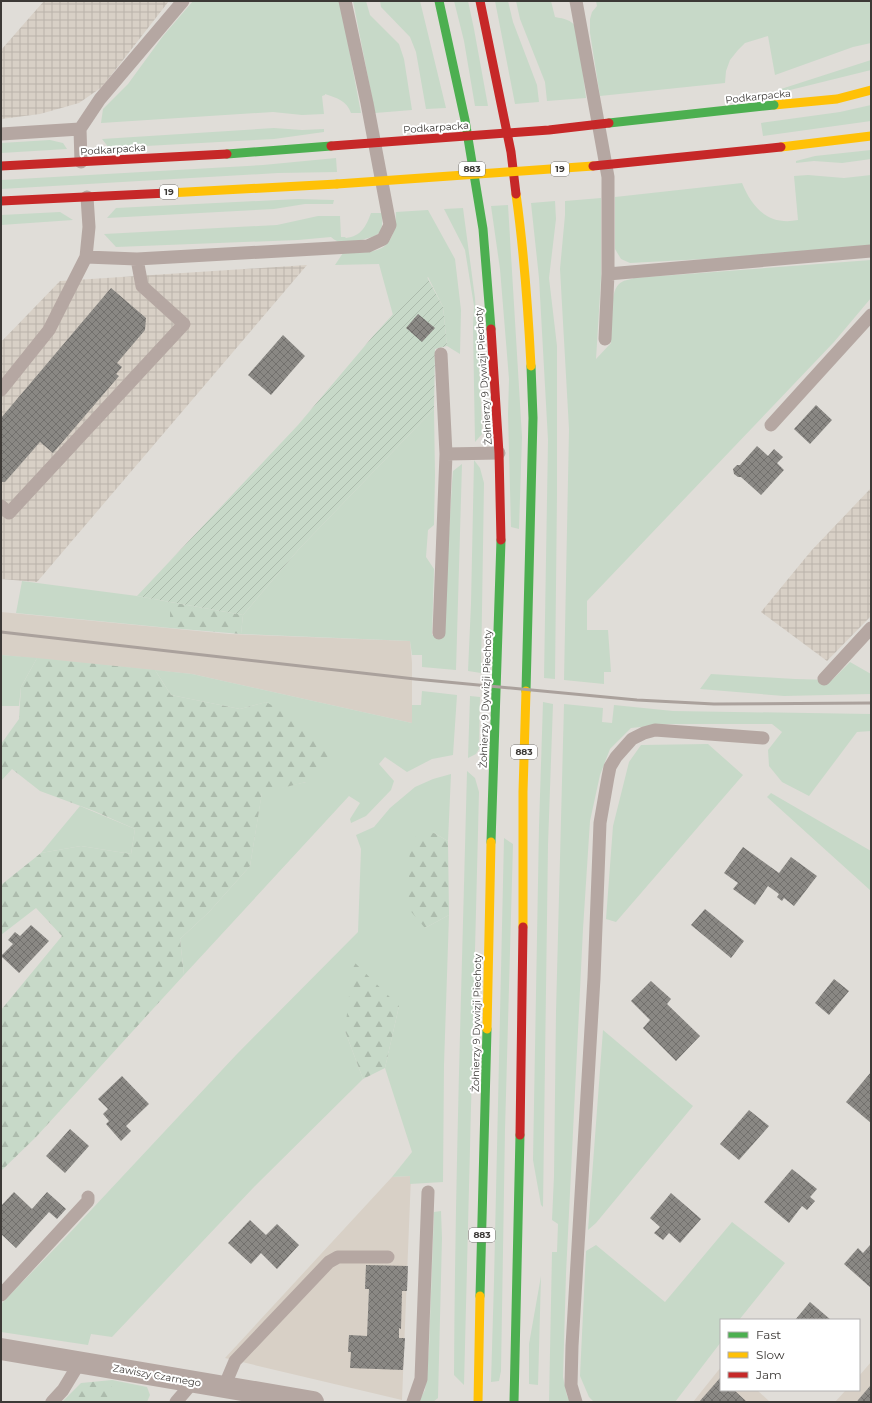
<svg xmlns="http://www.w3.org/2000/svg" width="872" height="1403" viewBox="0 0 872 1403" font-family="Montserrat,sans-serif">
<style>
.built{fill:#d8d0c6}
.industrial{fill:url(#industrial-grid)}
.green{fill:#c7d9c8}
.forest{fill:url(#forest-firs)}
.garden{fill:url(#garden-furrows)}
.building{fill:url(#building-cross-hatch)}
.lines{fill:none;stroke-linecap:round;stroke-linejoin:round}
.lane{stroke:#b5a7a2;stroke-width:13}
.street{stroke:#b5a7a2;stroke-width:22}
.fast{stroke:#4caf50;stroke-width:9}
.slow{stroke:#ffc107;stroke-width:9}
.jam{stroke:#c62828;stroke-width:9}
.rail{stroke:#aaa19c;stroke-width:3}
.fast-bridge{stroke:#4caf50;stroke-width:9}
.slow-bridge{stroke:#ffc107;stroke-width:9}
.jam-bridge{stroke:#c62828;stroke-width:9}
.labels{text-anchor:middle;stroke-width:4;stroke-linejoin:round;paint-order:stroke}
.shield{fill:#fff;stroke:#767472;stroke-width:1}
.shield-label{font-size:9px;font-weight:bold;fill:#3c3936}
.street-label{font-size:10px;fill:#3c3936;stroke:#fff}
</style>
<defs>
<pattern id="industrial-grid" width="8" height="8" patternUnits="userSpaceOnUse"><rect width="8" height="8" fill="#d8d0c6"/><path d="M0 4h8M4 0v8" fill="none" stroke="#bab3ab"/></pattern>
<pattern id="forest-firs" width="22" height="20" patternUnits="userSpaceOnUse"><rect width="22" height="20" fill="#c7d9c8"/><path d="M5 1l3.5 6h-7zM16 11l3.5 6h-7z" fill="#acbbac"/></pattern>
<pattern id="garden-furrows" width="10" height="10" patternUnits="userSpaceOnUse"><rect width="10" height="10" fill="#c7d9c8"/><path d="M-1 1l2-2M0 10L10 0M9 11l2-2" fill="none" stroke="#acbbac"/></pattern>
<pattern id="building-cross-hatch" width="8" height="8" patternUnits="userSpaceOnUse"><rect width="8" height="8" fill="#8a8884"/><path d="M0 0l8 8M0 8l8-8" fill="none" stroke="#72706d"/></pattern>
</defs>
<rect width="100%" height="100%" fill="#e0ddd8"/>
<!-- built -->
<path class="built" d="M1,612l228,22 181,7 2,22v60l-220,-49 -191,-19z
M411,1176l-9,224 -177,-42 167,-181z
M871,1362v40h-36l11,-12h13v-14z
M721,1367v23h36l13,12h-77z"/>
<!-- industrial -->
<path class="industrial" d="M44,1h125l-67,86 -23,16 -39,11 -39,5v-69z
M307,265l-270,317 -36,-3v-237l59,-61z
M871,488v128l-44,45 -66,-49 50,-61z"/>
<!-- green -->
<path class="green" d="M193,1h147l21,112h-10c-4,-12 -14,-15 -26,-19v1l-3,1 2,18 -22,1 -29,-3 -172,11 2,-14 25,-25 35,-48z
M353,1h13l4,14 29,29 5,15 8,51 -37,3z
M380,1h40l26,107 -20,1 -10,-57 -6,-15 -29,-30z
M454,1h14l6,28 14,77h-13l-11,-65z
M495,1h13l5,21 24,63 2,17 -24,2z
M516,1h35l4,16c10,2 15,2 22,11l9,70 -39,3 -2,-19 -25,-63z
M596,1h275v42l-18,4 -78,28 -7,-39 -23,7 -7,7 -8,10 -4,11 -1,12 -125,13 -10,-63v-14l2,-7 5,-6z
M871,60v10l-89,22 -1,-3z
M871,105v16l-108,15 -2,-13 79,-11z
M274,128l28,2 22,-1v3l-50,7 -165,9 -7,-9z
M50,140l13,3 4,6 -66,4v-10z
M871,150v9l-29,4 -28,-2 -18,2v-2l19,-5z
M336,158l1,14 -59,1 -277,16v-9l262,-15z
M808,175l36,3 27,-3v70l-148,13 -93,5 -9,-4 -6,-10v-52l127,-14c10,25 27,43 56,37l-4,-44z
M601,198v80l-5,81 15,-16c1,-14 -2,-50 8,-59 4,-4 10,-4 15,-6l237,-18v38l-37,44 -247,259v29h21l3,42h-7v12l-40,-4 5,-251 -9,-160 5,-54v-14z
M298,199l36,1 -1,4h-28l-31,5 -167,9 9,-10z
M555,201l1,18 -7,59 8,68v148l-2,185 -11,-1 4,-238 -9,-162 -8,-75z
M508,205l14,232 -3,92 -8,-2 -3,-113 1,-35 -9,-110 -9,-63z
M463,208l12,90 4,58 3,78 -7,8 -2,-115 1,-21 -9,-56 -21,-41z
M428,210l27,49 6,51 -1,44 -13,-8 -4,-39 -15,-30 -35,38 -14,-51 -44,1 8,-12c34,0 52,0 53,-41z
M60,212l13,8 -72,5v-10z
M371,213h11c0,7 1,14 -2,19 -5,7 -36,12 -43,9 -2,-1 -4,-2 -6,-4l-33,3 -182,7 -12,-13 173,-9 41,-9h22l1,21h4l1,1c15,-2 20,-11 25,-25z
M434,409l1,66 -1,50 -6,5 -2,27 8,12 -2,66h11l9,-152 1,-12 9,-7 -6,206 -34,-3v-12h-10l-2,-14 -169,-7 2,-19 56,-66z
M474,460l6,8 4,15 -3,190 -13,-2 3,-67z
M22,581l115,15 33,6v26l-154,-15z
M1,655l36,3 -16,29 -2,19h-18z
M850,662l21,12v20l-87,2 -84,-7 11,-15 84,5 37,1z
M155,670l37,4 220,49v-18h9l1,-14 35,4 -4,60 -21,4 -25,13 -22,-15 -6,7 15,17 -3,9 -25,26 -15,7 -1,-4 10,-16 -11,-7 -165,179 -4,-36 29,-27 41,-46 12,-74 44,-10 -39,-80 -27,7 -69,-14z
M470,696l10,1 -1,52 -3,5 -8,4z
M543,702l10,2 -5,141 -5,362 -2,-2 -8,-45 6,-334z
M564,704l39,4 -1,14 10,1 2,-18 59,6 198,3v17l-14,1 -48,64 -27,-14 -13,-16 -1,-16 14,-18 -10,-8h-103l-38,4 -21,21 -10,26 -10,46 -7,108 -17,345 -3,103 4,19 4,6h-22l3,-150h5l1,-28 -6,-4 2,-44 2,-164z
M708,744l35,31 -127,147 -10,-3 7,-93 16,-64 12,-17z
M467,771l8,7 4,14 -15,593 -10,-10c1,-201 8,-403 13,-604z
M451,774l-3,67 -14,-8 -9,95 24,-13 -5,150 -1,117 -33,2v-8l-18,1 20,-25 -27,-84 14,-62 -54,25 18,48 -109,108 -142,150 -21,-3 -3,11 -87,-13v-28l63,-65 172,-184 122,-123 3,-83 -5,-14 18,-8 16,-19 25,-21 18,-8z
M771,793l100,58v40l-104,-94z
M80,806l55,23 -4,25 -50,-8 -40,7z
M504,838l9,6 -8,286 -4,241 -2,10 -8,1 3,-101z
M603,1030l90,76 -97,117 -8,7z
M441,1211l1,27 -4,160 -5,4h-12l-1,-3 5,-9 4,-42 5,-136z
M732,1222l53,41 -46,57h-18v22l-46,60h-81l-5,-5 -9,-21 6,-125 10,-6 69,57z
M541,1276l-3,109 -9,-1v-40z
M112,1380l35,7 3,8 -3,7h-35z"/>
<!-- forest -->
<path class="forest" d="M170,602l73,13 -2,19 -71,-6z
M37,658l118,12 16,25 69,14 26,-7 36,20 27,34 -23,26 -44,11 -12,73 -41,46 -29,27 4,36 -148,162 -35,34v-161l61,-74 -26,-28 -35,27v-50l40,-32 40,-7 50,8 4,-25 -41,-18 -54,-20 -28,-22 -11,12v-37l18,-25 2,-32z
M434,833l14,8 1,74 -24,13 -17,-20 2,-70z
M353,961l46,45 -14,62 -22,11 -18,-48z
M112,1380v22h-50l19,-19z"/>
<!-- garden -->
<path class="garden" d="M427,277l16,30 4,39 -12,3 -1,60 -135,140 -56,66 -106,-19 161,-171 76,-90z"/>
<!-- building -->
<path class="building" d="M111,288l35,30 -1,12 -28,33 5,4 -6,7 3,2 -66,77 -13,-11 -35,40h-4v-64z
M418,314l17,14 -13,14 -16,-14z
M283,335l22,21 -34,39 -23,-20z
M816,405l16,15 -22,24 -16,-15z
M757,446l11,10 6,-7 9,8 -6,6 7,7 -23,25 -20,-18h-3l-4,-3 -1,-5 4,-4h3z
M743,847l36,26 12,-16 26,19 -23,30 -10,-8 -2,3 -5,-4 2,-3 -11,-8 -13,19 -22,-16 5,-6 -14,-10z
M705,909l39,32 -13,17 -40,-33z
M31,925l18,16 -30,32 -18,-17 12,-12 -5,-4 7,-8 5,4z
M834,979l15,12 -20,24 -14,-12z
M651,981l20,18 -4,5 33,32 -24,25 -33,-33 7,-8 -19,-19z
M871,1072v51l-25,-21z
M122,1076l27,28 -23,22 5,5 -10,10 -15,-17 3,-3 -6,-7 5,-5 -10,-10z
M749,1110l20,16 -30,34 -19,-16z
M70,1129l19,17 -24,27 -19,-17z
M792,1169l25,20 -7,8 5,4 -8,9 -5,-4 -13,17 -25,-21z
M14,1192l18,17 15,-17 19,17 -9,10 -8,-7 -33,36 -15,-14v-28z
M671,1193l30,26 -21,24 -11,-10 -6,7 -9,-7 6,-6 -10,-9z
M250,1220l16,15 11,-11 22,21 -22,24 -16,-16 -10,11 -23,-21z
M871,1244v44l-27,-24 14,-16 5,5z
M366,1265l42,1 -1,25h-5l-1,38 -2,-1v10h6l-2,32 -53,-2 1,-16h-3l1,-17 18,1 2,-47h-4z
M810,1302l21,18h-36z
M720,1378l1,12h13l13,12h-48z
M871,1385v17h-14l1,-2z"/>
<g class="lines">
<!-- lane -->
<path class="lane" d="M576,1l32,176v97
M80,129l20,-30 83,-98
M1,134l79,-5 1,33
M86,257l51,2 231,-13 15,-7 7,-14 -23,-122 -22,-102
M605,339l3,-65 263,-23
M1,390l48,-60 37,-73 3,-30 -2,-30
M771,425l100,-110
M446,454l53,-1
M1,506l8,7 175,-189 -42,-38 -5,-27
M439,633l7,-179 -5,-100
M824,679l47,-51
M1,1295l87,-94v-4
M224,1387l11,-26 94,-99 9,-5h50
M52,1402l11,-12 17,-28
M176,1402l18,-21
M413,1402l8,-23 7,-187
M576,1402l-5,-17 1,-39 22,-368 6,-155 8,-46 2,-10 6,-10 16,-18 12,-6 11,-3 108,8"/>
<!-- street -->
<path class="street" d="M1,1349l312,53"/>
<!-- fast -->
<path class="fast" d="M439,1l26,119 18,109 8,100
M227,154l104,-8
M526,691l7,-273 -2,-52
M491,842l10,-302
M480,1296l7,-267
M514,1402l6,-267"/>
<!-- slow -->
<path class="slow" d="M774,105l63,-6 34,-9
M781,147l90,-11
M168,193l169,-9
M516,194c8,57 12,114 15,172
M523,927v-135l3,-101
M487,1029l4,-187
M478,1402l2,-106"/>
<!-- jam -->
<path class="jam" d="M480,1l31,151 5,42
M1,166l226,-12
M1,201l167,-8
M491,329l8,124 2,87
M520,1135l3,-208"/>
<!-- rail -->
<path class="rail" d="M1,632l414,47 222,21 77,4 157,-1"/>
<!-- fast-bridge -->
<path class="fast-bridge" d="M609,123l165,-18"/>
<!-- slow-bridge -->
<path class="slow-bridge" d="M337,184l256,-18"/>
<!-- jam-bridge -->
<path class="jam-bridge" d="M331,146l218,-16 60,-7
M593,166l188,-19"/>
</g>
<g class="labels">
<!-- shield labels -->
<g class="shield">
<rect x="459" y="162" width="26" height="14" rx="3"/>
<rect x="551" y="162" width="18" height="14" rx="3"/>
<rect x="160" y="185" width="18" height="14" rx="3"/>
<rect x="511" y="745" width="26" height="14" rx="3"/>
<rect x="469" y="1228" width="26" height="14" rx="3"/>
</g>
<g class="shield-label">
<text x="472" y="172">883</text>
<text x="560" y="172">19</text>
<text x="169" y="195">19</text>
<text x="524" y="755">883</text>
<text x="482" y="1238">883</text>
</g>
<!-- street labels -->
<g class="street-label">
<text transform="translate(758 96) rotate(-6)" y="4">Podkarpacka</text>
<text transform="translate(436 127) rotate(-4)" y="4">Podkarpacka</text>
<text transform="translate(113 149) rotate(-4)" y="4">Podkarpacka</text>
<text transform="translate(483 376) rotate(-94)" y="4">Żołnierzy 9 Dywizji Piechoty</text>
<text transform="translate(485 699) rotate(-88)" y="4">Żołnierzy 9 Dywizji Piechoty</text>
<text transform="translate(476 1023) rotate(-89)" y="4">Żołnierzy 9 Dywizji Piechoty</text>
<text transform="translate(157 1375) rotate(10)" y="4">Zawiszy Czarnego</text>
</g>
</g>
<!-- border -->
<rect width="872" height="1403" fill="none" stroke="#3c3936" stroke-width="4"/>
<!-- legend -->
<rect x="720" y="1319" width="140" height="72" fill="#ffffff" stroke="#b1b0af"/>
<rect x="728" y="1332" width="20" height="6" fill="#4caf50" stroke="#b1b0af"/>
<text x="756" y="1339" font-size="12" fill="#3c3936">Fast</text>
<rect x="728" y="1352" width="20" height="6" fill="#ffc107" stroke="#b1b0af"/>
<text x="756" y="1359" font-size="12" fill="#3c3936">Slow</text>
<rect x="728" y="1372" width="20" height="6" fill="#c62828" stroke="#b1b0af"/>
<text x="756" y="1379" font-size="12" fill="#3c3936">Jam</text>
</svg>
